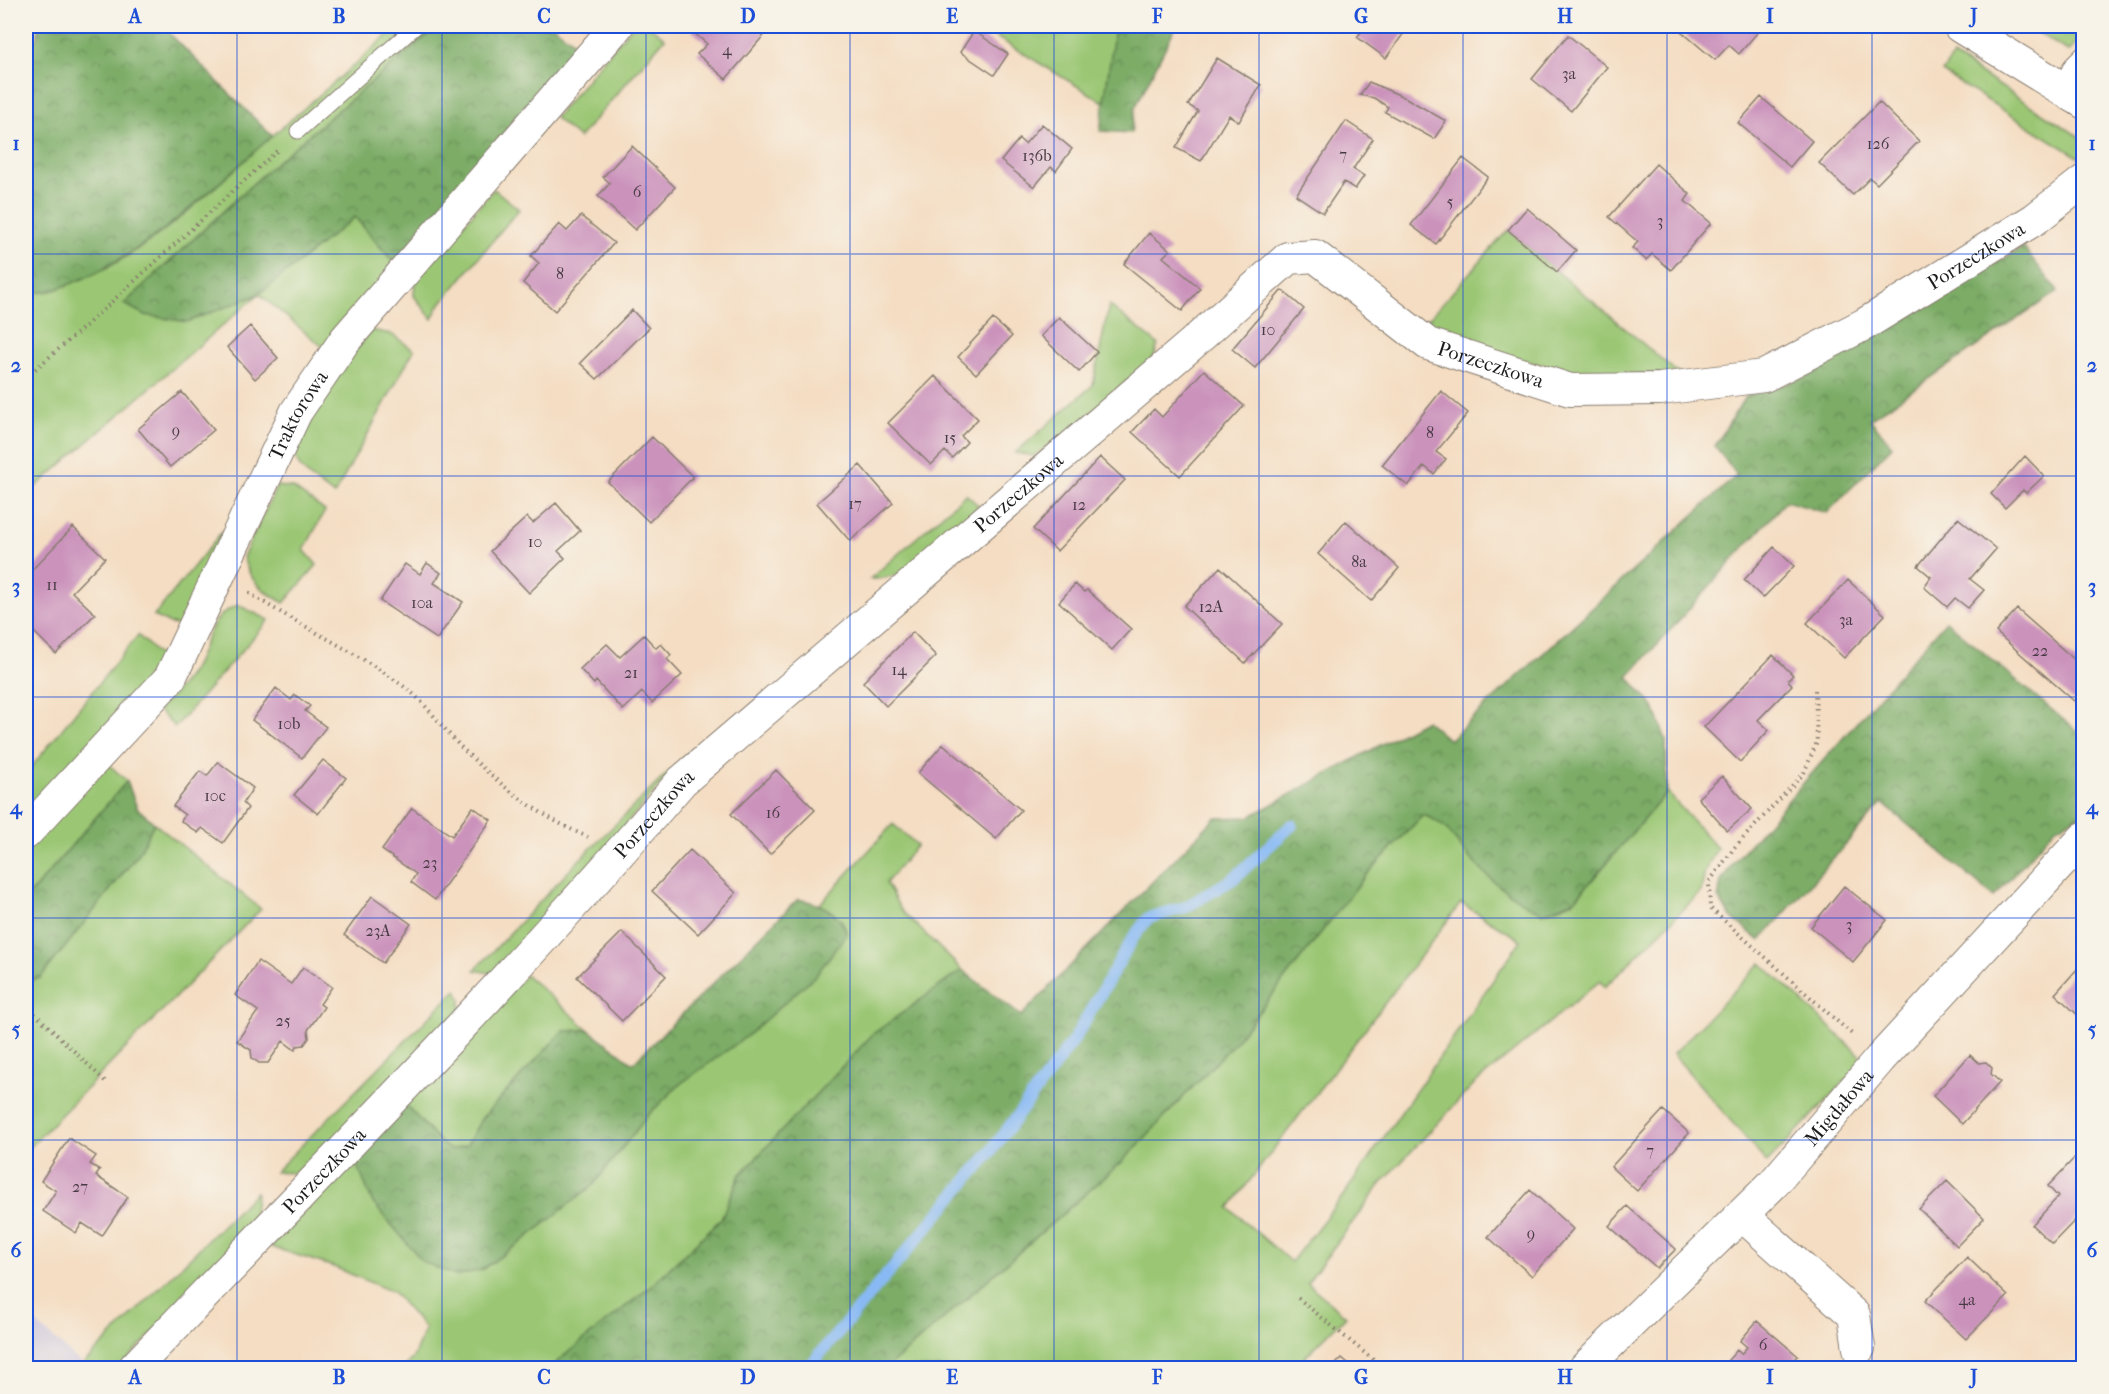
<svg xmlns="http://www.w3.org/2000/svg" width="2109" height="1394" viewBox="0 0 2109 1394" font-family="'IM FELL French Canon',serif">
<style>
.industrial{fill:#c7c0d9}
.green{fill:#9bc775;stroke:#5c7248;stroke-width:1.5;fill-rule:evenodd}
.forest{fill:url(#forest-crowns);stroke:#4c6441;stroke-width:1.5}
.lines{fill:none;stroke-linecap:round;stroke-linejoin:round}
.stream{stroke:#88b9f4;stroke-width:12}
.building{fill:#cb93bc}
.service-casing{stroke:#887c6f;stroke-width:17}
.minor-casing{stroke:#887c6f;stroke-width:34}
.tertiary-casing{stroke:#887c6f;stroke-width:35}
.path{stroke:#887c6f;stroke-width:4;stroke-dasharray:1.5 4.5;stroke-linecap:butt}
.service{stroke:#fff;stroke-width:15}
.minor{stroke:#fff;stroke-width:32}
.tertiary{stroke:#fff;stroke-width:33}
.grid{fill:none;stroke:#1d4ed8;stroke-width:1.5;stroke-opacity:0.55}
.labels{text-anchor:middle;stroke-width:5;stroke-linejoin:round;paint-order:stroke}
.number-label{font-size:16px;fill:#483a44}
.street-label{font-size:20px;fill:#1c1c1c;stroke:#f7f3e8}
.neatline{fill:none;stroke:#1d4ed8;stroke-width:2}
.grid-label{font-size:20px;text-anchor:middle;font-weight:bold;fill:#1d4ed8}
</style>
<defs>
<pattern id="forest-crowns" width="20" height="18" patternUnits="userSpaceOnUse" patternTransform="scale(1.5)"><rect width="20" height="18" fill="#7cac66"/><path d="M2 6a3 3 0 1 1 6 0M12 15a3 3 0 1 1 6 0" fill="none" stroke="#658b53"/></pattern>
</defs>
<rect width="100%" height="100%" fill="#f7f3e8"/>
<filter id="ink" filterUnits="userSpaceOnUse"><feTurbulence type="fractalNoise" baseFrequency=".0167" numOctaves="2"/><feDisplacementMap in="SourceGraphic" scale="12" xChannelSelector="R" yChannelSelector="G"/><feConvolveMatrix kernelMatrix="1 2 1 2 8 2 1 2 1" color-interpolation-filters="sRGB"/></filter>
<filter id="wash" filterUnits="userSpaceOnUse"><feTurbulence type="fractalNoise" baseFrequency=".008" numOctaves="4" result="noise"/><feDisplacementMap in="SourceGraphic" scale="24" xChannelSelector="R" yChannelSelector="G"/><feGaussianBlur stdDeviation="1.35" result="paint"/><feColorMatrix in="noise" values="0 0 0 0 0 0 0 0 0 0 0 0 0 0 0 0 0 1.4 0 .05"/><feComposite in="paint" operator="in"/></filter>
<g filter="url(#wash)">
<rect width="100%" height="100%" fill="#f4ddc2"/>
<!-- industrial -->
<path class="industrial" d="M26,1314l57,51 -4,3h-53z"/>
<!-- green -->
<path class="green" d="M397,26h41l-166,140 -148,138 135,-10 96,-77 39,46 -70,85 -65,-54 -233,201v-202c96,-9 172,-92 241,-153 44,-38 88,-74 130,-114z
M632,26h17l16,12 -86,100 -24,-20z
M978,26h137l-10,77z
M2026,26h57v13l-15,12z
M1953,56l130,83v21l-141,-88z
M494,189l25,20 -81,98 -6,12 -18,-23 1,-16z
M1508,230l171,144 -98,1 -115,-30 -43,-20z
M1109,305l49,39 -4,13 -82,73 -38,26 -19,-3 78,-68z
M371,330l20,4 23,16 -80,145c-24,-19 -42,-24 -41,-57z
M277,486l16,2 32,23 -21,39 13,15 -33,38c-23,-13 -33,-20 -41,-46z
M966,494l13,12c-31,29 -63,74 -109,73z
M224,529l-39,97 -15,-2 -16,-8z
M238,605l31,15 -94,107 -17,-17c11,-12 25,-25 34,-39 15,-24 15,-55 46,-66z
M138,635l25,24 -37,47 -100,108v-46l3,2z
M693,748l-199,226 -19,-4 109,-115z
M107,763l20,18 -101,118v-49z
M1667,792l50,56 -12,23 -4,21 -96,95 -5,-6 -126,103 -93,100 -74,99 39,33 -52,52h-407l236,-207 113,-120 130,-166 57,-60 18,7 29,36 104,43zM1461,903l60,37 -176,253 -54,69 -62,-54z
M154,823l107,86 -235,242v-170l14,-3 25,-31 74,-94z
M893,824l24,21 -31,38 15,27 61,60 -89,64 -133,141 -19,44 -71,68 -90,72 -8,9h-149l10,-10 12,-29 -32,-37 -59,-25 -63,-20 83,-89 127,112 43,-30 70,-56 54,-69 32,-31 67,-48 96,-114 -23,-18z
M1761,963l104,97 -98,103 -94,-109z
M526,975l63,55 -26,1 -81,87 -15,27 -17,5c-18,-12 -29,-31 -46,-46z
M457,989l4,11 -1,16 -74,77 -89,80 -22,-1z
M256,1192l-3,36 -134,140h-40z"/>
<!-- forest -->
<path class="forest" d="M39,26h123l110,110c-64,57 -131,124 -215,153 -9,4 -21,3 -31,4v-242l11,-14z
M438,26h115l25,19 -184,218 -39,-46 -96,77 -72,28 -42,-7 -21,-11 148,-138z
M1115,26h61l-41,82 -4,25 -31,-2z
M2023,247l35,44 -188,128 22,27 -65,67 -41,-12 -158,176 26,30 12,33 1,52 -93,109 -31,12c-28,-13 -53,-32 -74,-56 -18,-20 -19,-32 -46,-42l-57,60 -130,166 -113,120 -236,207h-335l8,-9 90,-72 71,-68 19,-44 133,-141 89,-64 59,46 194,-198 34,-1 177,-97 23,20 288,-265 -22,-29 30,-49 62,-20z
M1946,621l137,115v78l-27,13 -62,70 -112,-94 -122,138 -29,-24 -13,-19 3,-17 12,-18z
M127,781l10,27 17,15 -15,30 -74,94 -25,31 -14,3v-82z
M798,899c21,4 42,12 49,34l-30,41 -70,62 -67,48 -32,31 -54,69 -70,56 -43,30 -25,6 -33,-14 -50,-59 -19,-45 50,-54c17,15 28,33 46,46l17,-5 15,-27 81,-87 26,-1 44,33z"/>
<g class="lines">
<!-- stream -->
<path class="stream" d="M808,1368l181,-214 84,-113 60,-103 15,-20 38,-11 47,-28 59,-54"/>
</g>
<g id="blocks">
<!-- building -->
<path class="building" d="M697,26h58l10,8 -39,45 -29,-25 10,-10 -15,-13z
M1366,26h43l-23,32 -29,-21z
M1675,26h88l-24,28 -10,-9 -14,15z
M974,31l34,23 -14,21 -34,-23z
M1568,35l39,32 -36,44 -39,-32z
M1217,58l44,27 -22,37 -10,-7 -28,46 -25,-13 22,-37 -10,-6z
M1369,82l37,16 40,23 -12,18 -49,-27 3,-5 -14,-9 -14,-3z
M1761,97l51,44 -22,26 -52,-44z
M1879,102l40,39 -42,43 -7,-6 -17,17 -34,-32z
M1346,121l27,18 -20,30 11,7 -9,13 -11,-7 -21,31 -27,-18z
M1042,124l30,25 -16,22 -5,-4 -17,20 -33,-26 18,-22 6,5z
M632,146l43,41 -40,43 -37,-34 12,-13 -7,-6z
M1463,158l25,19 -52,67 -25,-19z
M1656,164l34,30 -5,7 26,22 -40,47 -19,-16 -6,6 -14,-12 6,-6 -29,-25z
M1527,208l49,42 -19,22 -49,-42z
M581,216l33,27 -59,68 -32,-28 16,-20 -8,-7 28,-32 8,7z
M1149,233l21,17 -7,7 37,31 -18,23 -58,-47z
M1282,290l22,19 -49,59 -23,-19z
M632,310l17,18 -52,51 -17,-16z
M1059,317l38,35 -18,20 -38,-36z
M993,319l19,17 -36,38 -18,-17z
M250,326l28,32 -23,21 -28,-32z
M1204,370l40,36 -64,70 -48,-44 22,-23 8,8z
M935,376l43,43 -17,17 6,6 -15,16 -7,-7 -14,14 -43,-42z
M1441,391l27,22 -32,39 10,7 -12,15 -10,-8 -16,20 -26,-21z
M182,392l32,38 -44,37 -32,-38z
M652,437l41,40 -44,45 -41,-40z
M2025,456l19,20 -18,17 -3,-3 -18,18 -14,-14z
M1100,457l25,23 -68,71 -24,-22z
M860,465l33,38 -43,38 -33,-38z
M556,503l24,28 -22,20 7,7 -36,35 -39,-42 37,-34 6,6z
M1958,518l38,31 -26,30 14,11 -16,18 -13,-10 -8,9 -23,-20 7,-10 -13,-11z
M1346,521l53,47 -28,33 -53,-47z
M73,527l32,31 -33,34 23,22 -39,40 -30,-30v-48z
M1774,547l20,19 -31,32 -19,-18z
M427,563l14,10 -7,10 29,19 -26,37 -57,-38 25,-37 15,10z
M1220,567l62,57 -37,39 -61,-57z
M1848,580l37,35 -41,43 -37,-35z
M1075,584l9,8 3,-2 44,39 -19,21 -53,-48z
M2017,609l67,59v23l-10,10 -78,-69z
M913,632l23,24 -50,50 -23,-24z
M644,635l12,13 5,-4 10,11 -4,4 15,16 -30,28 -10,-11 -19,18 -27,-29 -2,3 -14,-15 27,-25 13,13z
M1773,655l20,20 -5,5 4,5 -34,35 11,10 -29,32 -36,-35z
M276,688l15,12 4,-5 15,11 -5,5 21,16 -24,31 -50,-38z
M943,744l78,66 -25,29 -78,-66z
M323,760l23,18 -28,36 -24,-19z
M218,762l35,26 -10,15 5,5 -25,35 -21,-15 -4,5 -17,-12 4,-6 -12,-9 27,-35 7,5z
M776,770l39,40 -45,44 -39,-40z
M1722,776l30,33 -25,22 -29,-33z
M473,807l18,13 -56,80 -24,-18 5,-8 -34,-24 30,-42 40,28z
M690,850l46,43 -38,41 -46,-43z
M1844,886l43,34 -34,42 -42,-35z
M372,896l39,28 -28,39 -39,-28z
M622,932l44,44 -44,45 -45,-44z
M258,961l33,23 12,-17 29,20 -12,17 4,3 -16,23 1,8 -5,7 -7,1 -2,4 -12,-9 -15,22h-9l-7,-5 -1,-8 -14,-9 21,-30 -23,-16z
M2079,967l5,3v43l-4,4 -25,-23z
M1970,1055l9,8 7,-1 6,6 -1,6 9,8 -38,42 -29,-28z
M1663,1110l26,23 -52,58 -26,-24z
M69,1138l27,18 -6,8 10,6 -4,6 32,21 -26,39 -20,-13 -6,10 -33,-22 13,-20 -15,-10z
M2079,1153l5,5v53l-32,33 -20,-19 26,-28 -10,-11z
M1947,1181l37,37 -27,28 -38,-37z
M1530,1190l43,39 -41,47 -44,-39z
M1627,1206l49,43 -19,19 -48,-42z
M1967,1257l41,39 -42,43 -41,-38z
M1757,1321l41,35 -11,12h-66l16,-18 4,4 6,-7 -7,-6z
M1342,1358l12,10h-22z"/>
</g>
</g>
<g filter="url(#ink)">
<use href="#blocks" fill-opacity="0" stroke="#887c6f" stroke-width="1.5"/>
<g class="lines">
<!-- service casing -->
<g class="service-casing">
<path id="service" d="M2061,88l10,-22 13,-13
M298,131l118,-105"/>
</g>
<!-- minor casing -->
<g class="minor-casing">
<g id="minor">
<path id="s1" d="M26,833l144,-155 126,-266 49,-72 272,-314"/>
<path d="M1742,1215l112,100 5,33"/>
<path id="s2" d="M134,1368c185,-193 374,-384 548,-587l511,-438 95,-85 27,-2 113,88 142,46 90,-1 104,-13 101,-52 170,-105 49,-38"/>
<path id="s3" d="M1585,1368l188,-184 107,-125 204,-221"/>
</g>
</g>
<!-- tertiary casing -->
<g class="tertiary-casing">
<path id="tertiary" d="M1960,26l124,76"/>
</g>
<!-- path -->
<path class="path" d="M26,377l55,-47 198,-181
M249,593c51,33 107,58 157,95 21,16 37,41 56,60 37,37 78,69 126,89
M1815,690l2,52 -13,31 -69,74 -26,35 1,26 144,128
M26,1005l81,78
M1298,1298l85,70"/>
<!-- service -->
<use href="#service" class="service"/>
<!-- minor -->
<use href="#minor" class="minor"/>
<!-- tertiary -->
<use href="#tertiary" class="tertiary"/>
</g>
</g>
<!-- grid -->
<path class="grid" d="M237,26v1342M442,26v1342M646,26v1342M850,26v1342M1054,26v1342M1259,26v1342M1463,26v1342M1667,26v1342M1872,26v1342M26,254h2058M26,476h2058M26,697h2058M26,918h2058M26,1140h2058"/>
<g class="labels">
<!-- number labels -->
<g class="number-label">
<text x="727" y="55">4</text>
<text x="1569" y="79">3a</text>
<text x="1878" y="149">126</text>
<text x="1343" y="160">7</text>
<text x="1037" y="161">136b</text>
<text x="637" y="197">6</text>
<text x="1450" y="207">5</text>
<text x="1660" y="226">3</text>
<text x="560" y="279">8</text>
<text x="1268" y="335">10</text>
<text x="176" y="436">9</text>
<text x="1430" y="438">8</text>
<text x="950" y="443">15</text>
<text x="855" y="509">17</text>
<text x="1079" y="510">12</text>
<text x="535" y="547">10</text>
<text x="1359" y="567">8a</text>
<text x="52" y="590">11</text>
<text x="422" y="608">10a</text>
<text x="1211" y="612">12A</text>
<text x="1846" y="625">3a</text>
<text x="2040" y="656">22</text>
<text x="899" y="675">14</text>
<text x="631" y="678">21</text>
<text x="289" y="729">10b</text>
<text x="215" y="801">10c</text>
<text x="773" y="818">16</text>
<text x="430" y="868">23</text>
<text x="1849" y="930">3</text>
<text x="378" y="936">23A</text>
<text x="283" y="1026">25</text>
<text x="1650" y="1156">7</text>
<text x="80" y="1192">27</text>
<text x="1531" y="1239">9</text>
<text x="1967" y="1305">4a</text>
<text x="1763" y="1350">6</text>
</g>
<!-- street labels -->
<g class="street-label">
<text dy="7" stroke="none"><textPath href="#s2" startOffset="2362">Porzeczkowa</textPath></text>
<text dy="7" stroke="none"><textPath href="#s2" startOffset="1840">Porzeczkowa</textPath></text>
<text dy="7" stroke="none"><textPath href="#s1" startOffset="504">Traktorowa</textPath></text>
<text dy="7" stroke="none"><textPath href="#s2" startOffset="1246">Porzeczkowa</textPath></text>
<text dy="7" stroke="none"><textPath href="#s2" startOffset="760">Porzeczkowa</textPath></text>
<text dy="7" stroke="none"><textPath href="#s3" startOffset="364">Migdałowa</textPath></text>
<text dy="7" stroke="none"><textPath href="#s2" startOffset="274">Porzeczkowa</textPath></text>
</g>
</g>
<!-- margin -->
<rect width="2109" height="1394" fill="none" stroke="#f7f3e8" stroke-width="66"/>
<rect x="33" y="33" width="2043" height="1328" class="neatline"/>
<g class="grid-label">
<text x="135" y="23">A</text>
<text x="339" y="23">B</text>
<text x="544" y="23">C</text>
<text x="748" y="23">D</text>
<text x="952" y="23">E</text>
<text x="1157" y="23">F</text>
<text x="1361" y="23">G</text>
<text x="1565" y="23">H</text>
<text x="1770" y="23">I</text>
<text x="1974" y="23">J</text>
<text x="16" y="150">1</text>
<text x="2092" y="150">1</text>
<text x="16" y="372">2</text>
<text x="2092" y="372">2</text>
<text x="16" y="593">3</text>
<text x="2092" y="593">3</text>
<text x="16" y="814">4</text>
<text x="2092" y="814">4</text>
<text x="16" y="1036">5</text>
<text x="2092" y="1036">5</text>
<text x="16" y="1257">6</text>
<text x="2092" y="1257">6</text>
<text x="135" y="1384">A</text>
<text x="339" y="1384">B</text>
<text x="544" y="1384">C</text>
<text x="748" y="1384">D</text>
<text x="952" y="1384">E</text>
<text x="1157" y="1384">F</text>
<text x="1361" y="1384">G</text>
<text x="1565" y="1384">H</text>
<text x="1770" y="1384">I</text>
<text x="1974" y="1384">J</text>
</g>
</svg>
